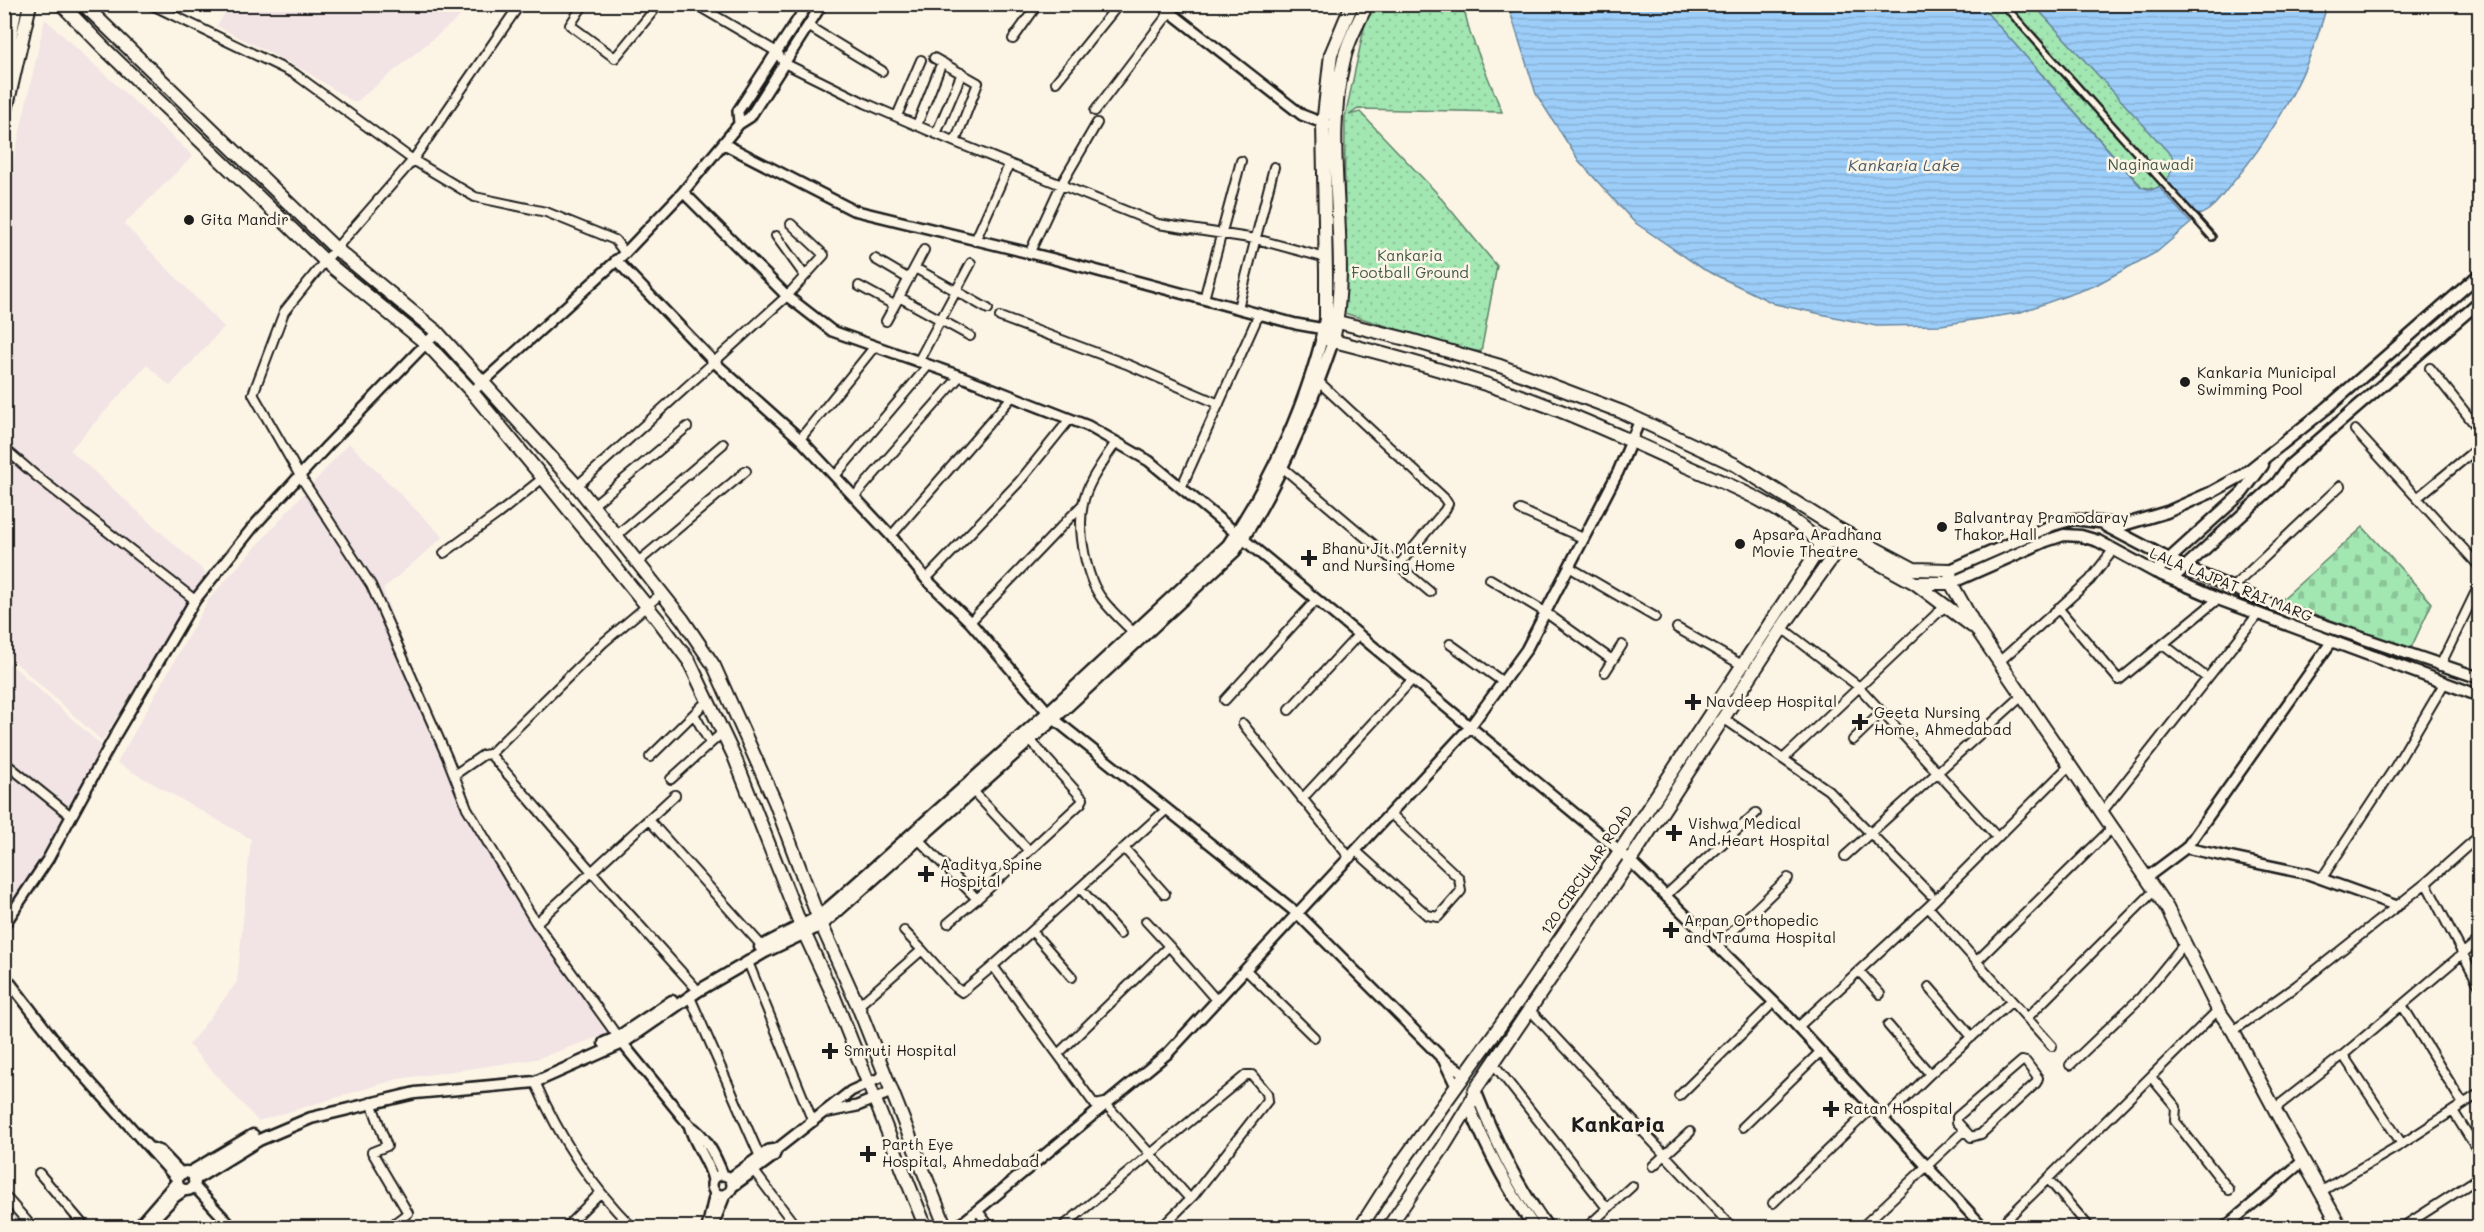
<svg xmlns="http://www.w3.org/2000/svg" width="2484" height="1232" viewBox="0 0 2484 1232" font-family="Mali,sans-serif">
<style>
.built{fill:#f2e3e5}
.cemetery{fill:url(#cemetery-stones);stroke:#5f8167;stroke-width:1.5}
.park{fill:url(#park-dots);stroke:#5f8167;stroke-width:1.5}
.water{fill:url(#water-rules);stroke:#6987a1;stroke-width:1.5}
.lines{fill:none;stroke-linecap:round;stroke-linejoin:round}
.pedestrian-casing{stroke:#1c1c1c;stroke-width:10}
.minor-casing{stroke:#1c1c1c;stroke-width:12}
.tertiary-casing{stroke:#1c1c1c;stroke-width:14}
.secondary-casing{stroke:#1c1c1c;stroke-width:15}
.primary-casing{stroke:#1c1c1c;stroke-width:16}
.pedestrian{stroke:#fcf5e5;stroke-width:5}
.minor{stroke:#fcf5e5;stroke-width:8}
.tertiary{stroke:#fcf5e5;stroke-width:9}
.secondary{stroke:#fcf5e5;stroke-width:10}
.primary{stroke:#fcf5e5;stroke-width:12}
.poi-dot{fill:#1c1c1c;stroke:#fcf5e5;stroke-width:2}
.labels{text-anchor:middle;stroke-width:5;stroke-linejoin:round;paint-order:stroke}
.park-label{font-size:15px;fill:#445949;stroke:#fcf5e5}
.poi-label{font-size:15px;fill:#1c1c1c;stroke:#fcf5e5;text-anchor:start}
.street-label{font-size:15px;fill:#1c1c1c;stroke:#fcf5e5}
.water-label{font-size:16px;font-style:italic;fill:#495a69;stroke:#fcf5e5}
.district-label{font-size:21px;font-weight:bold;fill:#1c1c1c;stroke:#fcf5e5}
</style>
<defs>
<pattern id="cemetery-stones" width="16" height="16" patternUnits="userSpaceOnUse" patternTransform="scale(1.5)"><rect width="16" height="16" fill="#a2e6b2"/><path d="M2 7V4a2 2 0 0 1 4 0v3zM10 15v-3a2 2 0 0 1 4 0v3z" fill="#8bc598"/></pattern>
<pattern id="park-dots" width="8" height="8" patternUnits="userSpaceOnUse" patternTransform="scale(1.5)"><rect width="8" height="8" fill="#a2e6b2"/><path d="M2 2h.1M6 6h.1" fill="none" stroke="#8bc598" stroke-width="1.8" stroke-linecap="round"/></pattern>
<pattern id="water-rules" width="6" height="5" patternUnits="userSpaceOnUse" patternTransform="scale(1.5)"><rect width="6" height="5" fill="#9ccef9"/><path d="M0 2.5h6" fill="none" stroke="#86b0d5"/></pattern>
</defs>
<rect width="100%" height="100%" fill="#fcf5e5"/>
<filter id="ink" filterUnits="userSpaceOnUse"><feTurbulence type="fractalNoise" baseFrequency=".0167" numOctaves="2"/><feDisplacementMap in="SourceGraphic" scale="12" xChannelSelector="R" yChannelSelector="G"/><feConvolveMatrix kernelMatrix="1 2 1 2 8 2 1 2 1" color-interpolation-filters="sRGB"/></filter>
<g filter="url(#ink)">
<!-- built -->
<path class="built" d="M230,4h244v1l-119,98 -48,-31 -90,-46z
M45,19l148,137 -69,68 100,103 -54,59 -23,-21 -77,85 136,123 -104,168 -97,-88v-172l11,-17 -12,-9 1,-257z
M349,443l94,94 -60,52 77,219 147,226 -71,25 -138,20 -140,42 -69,-76 48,-63 14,-143 -134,-76 92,-164z
M5,659l96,86 -20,42 -48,84 -28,44z"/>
<!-- cemetery -->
<path class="cemetery" d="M2363,527l69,76 -21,45 -132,-46z"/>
<!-- park -->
<path class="park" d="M1369,5h94l7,28 32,79 -144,-3 -9,6 11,-3 75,79 62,75 -16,86 -26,-5 -111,-34 1,-196z
M1980,5h54l138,151c6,15 -4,26 -17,33l-13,-2z"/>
<!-- water -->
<path class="water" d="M1508,5h472l161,182 10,3 8,-3 32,36 -34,29 -63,34 -76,27 -77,12 -65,1 -101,-22 -72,-35 -69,-47 -55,-61 -43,-67z
M2034,5h293c-18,68 -52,128 -98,182 -8,10 -18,25 -31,28l-31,-34 7,-16 -2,-9z"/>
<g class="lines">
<!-- pedestrian casing -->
<g class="pedestrian-casing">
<path id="pedestrian" d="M2003,4l209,233"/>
</g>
<!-- minor casing -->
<g class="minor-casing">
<path id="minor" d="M150,4l145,70 118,86 62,37 71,15 69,28 10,13
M520,4l-107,156 -88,101 -41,51 -31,82 47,82 71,109 76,172 20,51 69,115 82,114
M584,4l-14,21 45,33 44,-54
M695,4l82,48 7,11 81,40 90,39 203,82 98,15 70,19
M808,26l74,45
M1013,39l25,-35
M934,58l44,25 -23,59
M1056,82l63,-78
M1095,111l81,-107
M897,116l24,-56
M917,125l25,-63
M936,134l26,-61
M776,236l29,40
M975,241l34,-76
M924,250l-25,47 71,39
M1029,254l32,-69 36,-62
M875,259l34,20
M915,268l73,41
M859,286l35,19
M1204,299l37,-138
M1238,308l36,-141
M1000,317l129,48 90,39
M886,321l11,-20
M918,362l53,-99
M2430,368l50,63
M1319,382l125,116 4,6 -3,6 -47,56
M2355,430l125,137
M800,439l75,-93
M1116,442c-12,19 -29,40 -33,62 -6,26 3,74 19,95 9,12 21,23 32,34
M4,448l31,27 160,125
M1282,467l148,125
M835,476l93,-110
M577,486l210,-190 37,-41 -33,-31
M1181,488l78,-174
M854,497l106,-121
M2417,498l63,-52
M592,506l95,-79
M1520,510l63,28
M617,535l106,-91
M891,536l120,-138
M444,553l54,-39 45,-36
M638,562l108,-91
M1569,567l86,50
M926,579l93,-97 50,-62
M1490,579l55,33 67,48
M2233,587l107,-101
M2058,608l61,72 99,-81
M970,622l113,-118
M1677,628l65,37
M1782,628l76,58 139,151
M1450,644l53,38
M2163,644l44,34
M1999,662l91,-82 24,-31
M2440,666l40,-83
M1605,672l17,-27
M1225,700l91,-100
M1289,710l70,-76
M694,714l16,29
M1723,718l105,72 102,104
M1243,724l107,134
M1853,740l29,-28
M490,754l115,133 89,99
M650,757l58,-57
M1783,759l162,-153
M4,762l67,54
M2070,765l-142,142 99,111 128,-128
M454,775l29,-20 7,-1 113,-111 59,-50
M671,779l52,-47
M973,791l56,60
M1302,799l111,-120
M1167,809l-174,157 102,139 10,-2 85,96
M2102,812l156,-198
M648,819l114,127
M919,840l58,59 -29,24
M1124,848l41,46
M1356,851l71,64 11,2 23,-26 -2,-13 -68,-64
M1845,856l177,-160
M2322,878l73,-111 50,-85
M2426,883l54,104
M1080,888l40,46
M1665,896l91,-83
M977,899l104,-96 2,-4 -53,-59
M1146,921l23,25
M536,923l139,-128
M904,931l18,19
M1032,931l40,46
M1717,946l71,-68
M1977,961l135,-133
M748,962l65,160
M1246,970l68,67
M1859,971l21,23
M1929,987l43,50
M690,997l70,160
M2402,1005l61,99
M858,1006l64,-56 33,37 7,5 31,-26
M1529,1009l204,219
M2027,1018l25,28
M1888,1025l42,49
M1798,1027l130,-120
M2233,1031l63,-45 130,-103 54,-48
M1058,1054l111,-108 48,55
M2343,1055l59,89
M2022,1061l4,1 12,16 -2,5 -55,51 -10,3 -14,-15v-5z
M1493,1063l114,145
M2070,1065l70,-67 45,-55
M2151,1077l25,30 -1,14 54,69
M535,1082c25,56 54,102 98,146
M1679,1096l95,-94
M371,1102l16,44 -15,6 36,61 -20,15
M2274,1109l69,-54 137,-116
M2453,1111l27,43
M1884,1119l46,-45 82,-73
M1743,1127l78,-76
M1653,1166l37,-34
M754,1171l43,57
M39,1173l47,55
M2048,1179l42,49
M2320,1192l82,-48 78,-51
M4,1195l29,33
M1773,1203l100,-96
M977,1210l14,18
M2415,1219l4,9
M565,1228l35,-35
M1061,1228l185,-153h6l15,18 1,7 -75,96 -32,32
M1586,1228l46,-42
M1861,1228l103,-97
M1998,1228l220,-218
M2401,1228l79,-51"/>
</g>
<!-- tertiary casing -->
<g class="tertiary-casing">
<path id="tertiary" d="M1160,4l142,111 26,10
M739,124l-1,-13 70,-107
M724,144l129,66 197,48 246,66 28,5
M683,192l104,104 45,35 128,45 128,50 61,35 471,390 163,160 201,217
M616,260l98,102 86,77 91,97 35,43 44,43 84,97 244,195 145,145 22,15
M472,392l153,-139 58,-61 56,-68 11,-7 72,-113
M2186,848l146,-207
M2146,878l40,-30 122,26 89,32
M4,925l44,-66 68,-125 79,-134 58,-73 74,-81 110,-114
M4,975l60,78 113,126
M619,1039l70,86c17,10 27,32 34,50
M1444,1061l12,25
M828,1112l29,-6 34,-14
M689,1125c5,20 20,35 24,55
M151,1148l9,3 22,23
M777,1149l74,-58 33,-15
M712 1185a10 10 0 1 1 20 0a10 10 0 1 1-20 0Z
M730,1178l39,-28 8,-1 -3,7 -42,31
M193,1185l40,43
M707,1228l8,-35
M712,1228l13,-33
M956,1228l212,-175 302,-326 56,-77 92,-178 22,-52
M2224,1228l79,-67"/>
</g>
<!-- secondary casing -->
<g class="secondary-casing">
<path id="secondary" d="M2106,526l78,41 119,51 177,60
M1950,570l103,-45 21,-6 49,6 44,-13 45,-20 31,-17 84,-67 153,-134
M2155,572l87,-79 21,-28
M2173,578l104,-95 13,-18 190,-164
M1951,583l95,-42 18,-6 17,1 17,5 57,31 63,27 262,97
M760,947l58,-30 22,-19 209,-187 179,-166c42,-63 75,-134 94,-207
M604,1043l14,-6 54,-36
M1475,1090c20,51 40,92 73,138
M1469,1106c18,43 38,83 66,122
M177 1181a9 9 0 1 1 18 0a9 9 0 1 1-18 0Z
M189,1173l64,-38
M194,1180l65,-40 52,-22 104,-25 120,-11 88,-39 75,-52 67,-39 57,-27 232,-206 181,-168c43,-65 73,-137 98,-210
M156,1216l18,-19 10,-7
M137,1228l40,-46"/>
</g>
<!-- primary casing -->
<g class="primary-casing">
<path id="primary" d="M61,4l45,46 219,211 102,83 45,48 71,86 116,143 30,40 45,95 67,170 33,71 92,231
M83,4l252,244 102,84 140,154 106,134 31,46 61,136 43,115 40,89 88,222
M1352,4l-21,50 -8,71 3,147v47l-4,19c76,19 153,40 226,68 47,18 92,39 138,60 48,21 99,41 136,79l13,-6 80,44h36
M4,73l12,-69
M4,119l26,-115
M1326,319l84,21 90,26 122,46 114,53 97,61 81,43 36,1 1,13 27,48 189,277 51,102 15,21 49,92 59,105
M1333,341c20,-92 -12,-190 11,-282 4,-19 15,-37 23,-55
M1915,583l57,43
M1360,1228l40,-63 120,-167 100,-147 205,-311
M1388,1228l56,-82 27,-44 4,-12 155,-229 156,-239 61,-85"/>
</g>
<!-- pedestrian -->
<use href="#pedestrian" class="pedestrian"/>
<!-- minor -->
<use href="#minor" class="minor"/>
<!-- tertiary -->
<use href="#tertiary" class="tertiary"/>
<!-- secondary -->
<use href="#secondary" class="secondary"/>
<!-- primary -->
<use href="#primary" class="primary"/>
</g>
</g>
<!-- markers -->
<g class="poi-dot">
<circle cx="189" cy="220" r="6"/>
<circle cx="2185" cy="382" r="6"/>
<circle cx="1942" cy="527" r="6"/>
<circle cx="1740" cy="544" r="6"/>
<path d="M1306 549h6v6h6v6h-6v6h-6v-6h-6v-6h6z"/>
<path d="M1690 693h6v6h6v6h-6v6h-6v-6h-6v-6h6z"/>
<path d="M1857 713h6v6h6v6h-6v6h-6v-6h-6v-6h6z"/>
<path d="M1671 824h6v6h6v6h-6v6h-6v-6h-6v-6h6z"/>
<path d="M923 865h6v6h6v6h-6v6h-6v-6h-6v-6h6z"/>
<path d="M1668 921h6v6h6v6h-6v6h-6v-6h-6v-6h6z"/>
<path d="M827 1042h6v6h6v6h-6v6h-6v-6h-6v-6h6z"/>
<path d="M1828 1100h6v6h6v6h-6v6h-6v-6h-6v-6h6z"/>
<path d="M865 1145h6v6h6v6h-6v6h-6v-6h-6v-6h6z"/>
</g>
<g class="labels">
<!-- park labels -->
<g class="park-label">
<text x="2151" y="170">Naginawadi</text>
<text x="1410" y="261">Kankaria<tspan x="1410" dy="17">Football Ground</tspan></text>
</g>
<!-- poi labels -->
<g class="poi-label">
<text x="201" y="225">Gita Mandir</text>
<text x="2197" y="378">Kankaria Municipal<tspan x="2197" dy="17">Swimming Pool</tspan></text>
<text x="1954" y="523">Balvantray Pramodaray<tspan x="1954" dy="17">Thakor Hall</tspan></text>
<text x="1752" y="540">Apsara Aradhana<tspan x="1752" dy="17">Movie Theatre</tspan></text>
<text x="1322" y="554">Bhanu Jit Maternity<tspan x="1322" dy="17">and Nursing Home</tspan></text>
<text x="1706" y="707">Navdeep Hospital</text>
<text x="1874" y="718">Geeta Nursing<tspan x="1874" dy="17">Home, Ahmedabad</tspan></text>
<text x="1688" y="829">Vishwa Medical<tspan x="1688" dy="17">And Heart Hospital</tspan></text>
<text x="940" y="870">Aaditya Spine<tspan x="940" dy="17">Hospital</tspan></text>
<text x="1684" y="926">Arpan Orthopedic<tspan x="1684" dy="17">and Trauma Hospital</tspan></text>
<text x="844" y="1056">Smruti Hospital</text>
<text x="1844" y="1114">Ratan Hospital</text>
<text x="882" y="1150">Parth Eye<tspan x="882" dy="17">Hospital, Ahmedabad</tspan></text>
</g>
<!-- street labels -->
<g class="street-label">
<text transform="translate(2231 585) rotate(22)" y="5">LALA LAJPAT RAI MARG</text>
<text transform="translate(1587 870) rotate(-56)" y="5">120 CIRCULAR ROAD</text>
</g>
<!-- water labels -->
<g class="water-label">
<text x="1904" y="171">Kankaria Lake</text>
</g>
<!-- district labels -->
<g class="district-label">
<text x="1618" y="1132">Kankaria</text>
</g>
</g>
<!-- margin -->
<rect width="2484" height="1232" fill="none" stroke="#fcf5e5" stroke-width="24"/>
<rect x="12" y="12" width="2460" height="1208" fill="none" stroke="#1c1c1c" stroke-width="2" filter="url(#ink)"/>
</svg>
